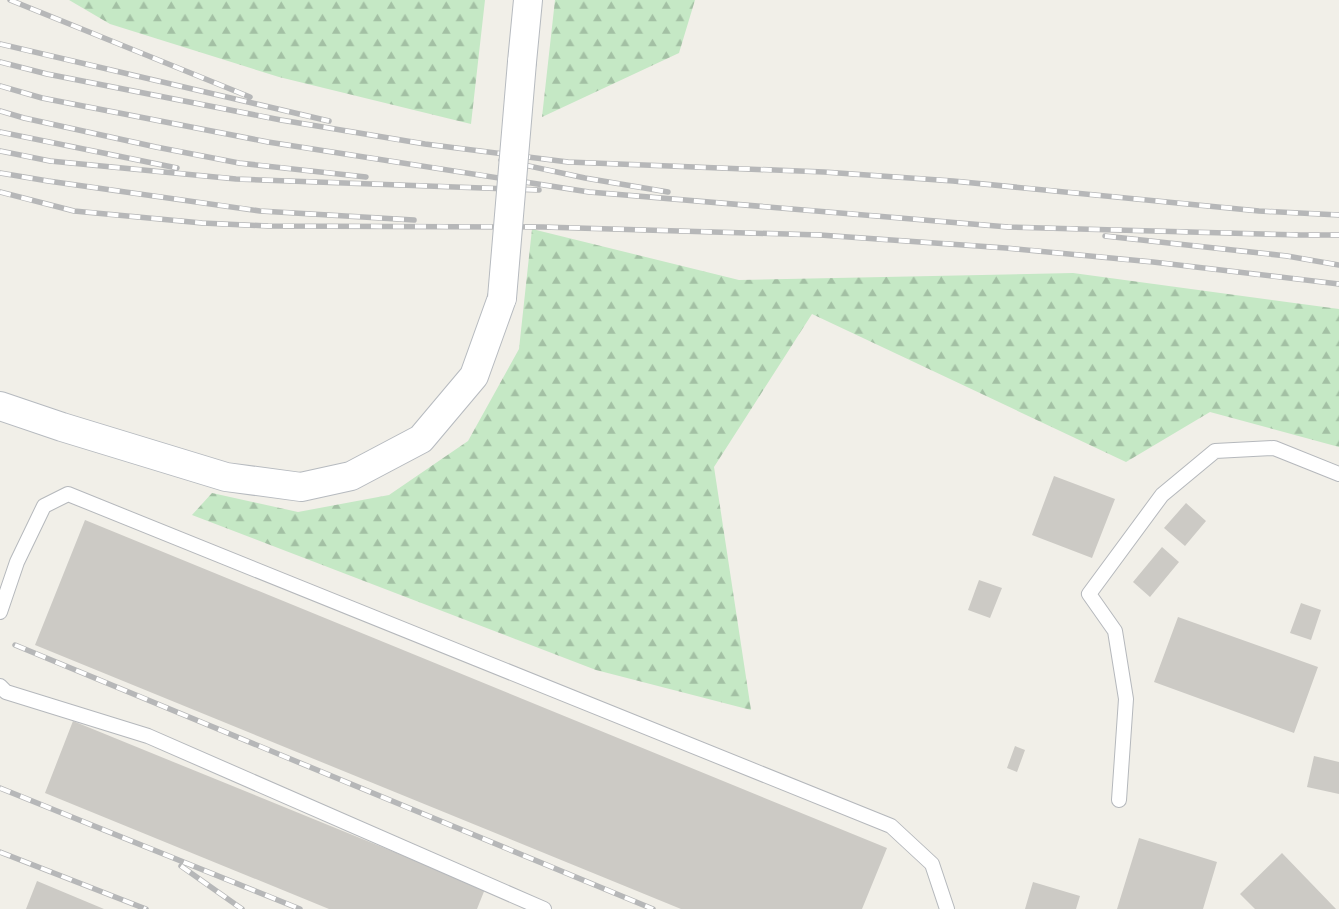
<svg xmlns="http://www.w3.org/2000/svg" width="1339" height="909" viewBox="0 0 1339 909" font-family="'DejaVu Sans',sans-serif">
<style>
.forest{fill:url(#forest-firs)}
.building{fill:#cccac5}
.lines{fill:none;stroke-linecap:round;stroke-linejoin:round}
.lane-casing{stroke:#b5b8bc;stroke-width:16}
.secondary-casing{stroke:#b6babf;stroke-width:30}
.lane{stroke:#fff;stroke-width:14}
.secondary{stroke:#fff;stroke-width:28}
.rail-casing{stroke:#b6b7b8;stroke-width:5.5}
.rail{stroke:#fff;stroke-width:4;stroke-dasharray:11;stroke-linecap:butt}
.secondary-bridge-casing{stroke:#b6babf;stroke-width:30;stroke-linecap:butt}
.secondary-bridge{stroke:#fff;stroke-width:28}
</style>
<defs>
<pattern id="forest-firs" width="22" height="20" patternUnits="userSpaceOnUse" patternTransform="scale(1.25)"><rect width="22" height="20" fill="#c5e8c5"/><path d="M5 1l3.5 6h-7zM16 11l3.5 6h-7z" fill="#a3c0a4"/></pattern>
</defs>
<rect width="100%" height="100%" fill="#f1efe8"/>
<!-- forest -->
<path class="forest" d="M69,0h416l-14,124 -192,-47 -169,-53z
M555,0h140l-16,53 -137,64z
M532,229l207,51 334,-7 266,36v138l-129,-35 -84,50 -314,-148 -98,153 37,243 -155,-40 -404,-155 20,-22 86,19 91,-17 79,-54 51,-92z"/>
<!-- building -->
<path class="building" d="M1054,476l61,23 -23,59 -60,-23z
M1186,503l20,18 -21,25 -21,-18z
M85,520l802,328 -25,61h-181l-646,-264z
M1162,547l17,15 -29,35 -17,-15z
M979,580l23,8 -12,30 -22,-8z
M1301,603l20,7 -10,30 -21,-7z
M1178,617l140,50 -24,66 -140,-51z
M73,721l412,168 -8,20h-148l-284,-116z
M1015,746l10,4 -8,22 -10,-4z
M1314,756l25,6v32l-32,-7z
M1139,838l78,24 -14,47h-86z
M1282,853l54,56h-81l-15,-15z
M37,881l67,28h-78z
M1033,882l47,14 -4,13h-51z"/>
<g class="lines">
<!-- lane casing -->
<g class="lane-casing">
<path id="lane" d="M0,612l17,-50 27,-56 24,-12 823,332 41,38 15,45
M0,686l6,6 142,44 396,173
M1119,800l7,-101 -11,-68 -26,-37 73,-99 53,-44 59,-3 65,26"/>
</g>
<!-- secondary casing -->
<g class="secondary-casing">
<path id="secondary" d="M522,62l6,-62
M0,406l62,21 164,50 75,10 50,-11 70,-37 53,-63 28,-78"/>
</g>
<!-- lane -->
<use href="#lane" class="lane"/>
<!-- secondary -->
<use href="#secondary" class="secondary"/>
<!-- rail casing -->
<g class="rail-casing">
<path id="rail" d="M10,0l240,97
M0,44l329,77
M0,62l47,12 234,46 144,24 143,18 256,10 129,9 306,30 80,4
M0,86l42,12 226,44 321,50 419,35 293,8h38
M0,111l24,7 132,29 83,16 127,14
M0,132l177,36
M0,151l50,10 186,18 303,11
M501,160l84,18 83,14
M0,173l48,8 212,30 154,9
M0,192l74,19 128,12 66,3 275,1 277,8 186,13 147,14 186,22
M1105,236l182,20 52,9
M15,645l638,264
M0,788l300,121
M0,852l146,57
M181,866l61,43"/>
</g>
<!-- rail -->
<use href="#rail" class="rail"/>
<!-- secondary-bridge casing -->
<g class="secondary-bridge-casing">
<path id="secondary-bridge" d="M502,298l20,-236"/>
</g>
<!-- secondary-bridge -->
<use href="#secondary-bridge" class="secondary-bridge"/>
</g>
</svg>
